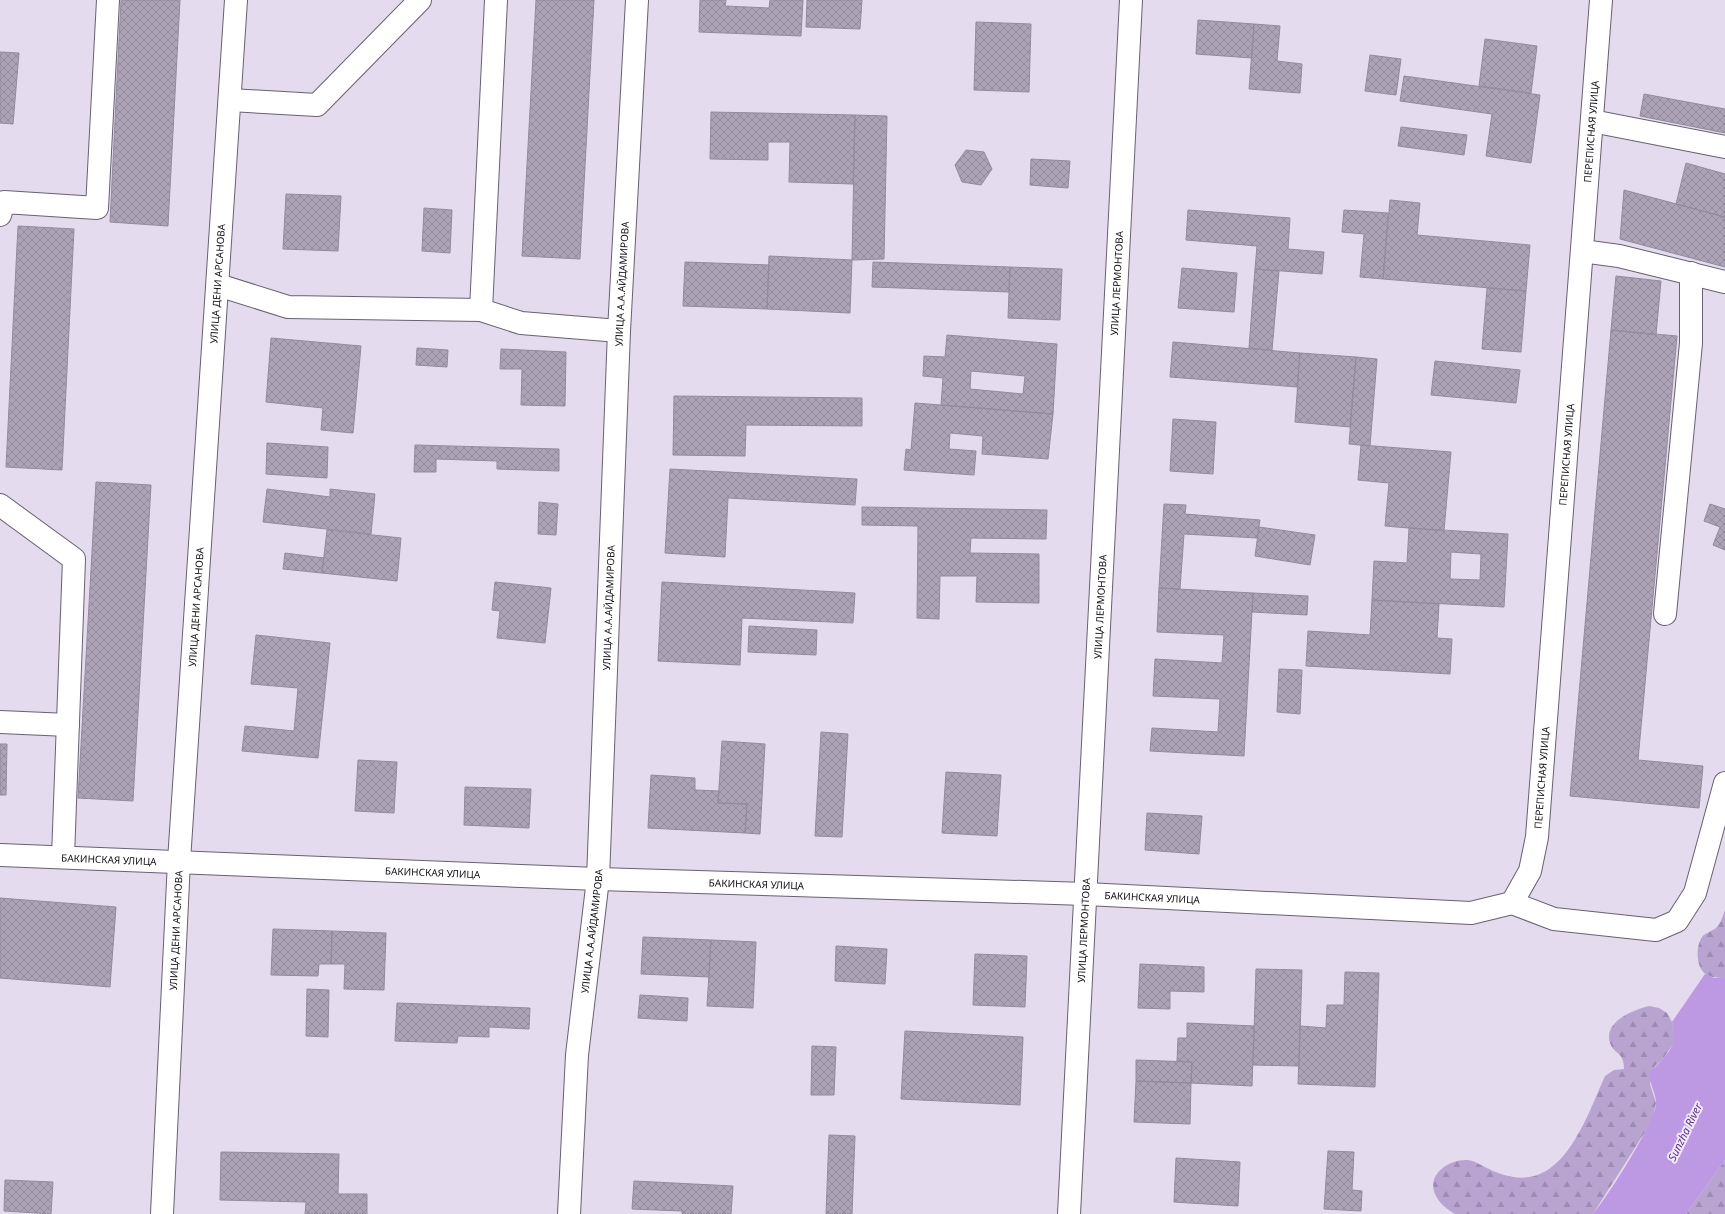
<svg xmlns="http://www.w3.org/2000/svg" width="1725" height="1214" viewBox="0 0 1725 1214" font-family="'Noto Sans',sans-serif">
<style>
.forest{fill:url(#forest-firs)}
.water{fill:#bc99e2}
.building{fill:url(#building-cross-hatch);stroke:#938b9d;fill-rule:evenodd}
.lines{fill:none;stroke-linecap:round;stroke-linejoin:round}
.minor-casing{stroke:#686171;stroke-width:24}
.minor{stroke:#fff;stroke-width:22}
.labels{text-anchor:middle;stroke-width:4;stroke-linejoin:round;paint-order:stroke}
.street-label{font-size:10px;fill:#110e15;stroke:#f1e8fc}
.water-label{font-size:11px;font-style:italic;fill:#603287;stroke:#f1e8fc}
</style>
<defs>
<pattern id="forest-firs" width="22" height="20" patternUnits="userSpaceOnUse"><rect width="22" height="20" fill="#b9a3d1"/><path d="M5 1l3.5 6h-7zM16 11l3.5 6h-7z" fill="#9e8bb3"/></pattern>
<pattern id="building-cross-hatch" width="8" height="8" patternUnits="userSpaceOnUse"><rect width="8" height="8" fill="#aca3b6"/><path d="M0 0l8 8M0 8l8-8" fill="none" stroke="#938b9c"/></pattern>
</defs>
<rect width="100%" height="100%" fill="#e4dbee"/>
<!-- forest -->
<path class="forest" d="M1725,910v68c-7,0 -12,0 -18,-3 -11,-6 -12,-28 -5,-38 3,-4 11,-6 15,-10 4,-4 6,-12 8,-17z
M1649,1006l10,2 8,5 5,9 3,10v9l-12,18 -8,7 -5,18 6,19 -4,18 -59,93h-138c-7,-4 -16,-11 -19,-18 -11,-20 12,-37 31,-36 7,0 15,6 22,9 20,10 41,13 60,0 27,-18 43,-64 56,-93l9,-6 10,-1c0,-18 -10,-14 -14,-26 -7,-22 24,-33 39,-37z
M1725,1160v54h-39z"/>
<!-- water -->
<path class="water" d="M1705,974l9,4h11v182l-39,54h-93c13,-15 64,-94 63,-111 0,-9 -6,-19 -7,-29 15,-18 31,-26 23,-52z"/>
<!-- building -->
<path class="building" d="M121,0h59l-12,226 -58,-4z
M536,0h58l-14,259 -58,-3z
M700,0h26l-1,6 44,2 1,-8h33l-2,36 -102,-4z
M807,0h55l-2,29 -54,-2z
M1198,20l56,4 -2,34 -56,-4z
M976,22l55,2 -2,68 -55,-2z
M1254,24l26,2 -3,35 25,3 -2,29 -51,-4z
M1485,39l52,7 -6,47 -52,-7z
M0,52l19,1 -6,71 -13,-1z
M1370,55l31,4 -5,36 -31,-4z
M1404,76l136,19 -9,68 -45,-7 6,-42 -92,-13z
M1644,94l81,15v24l-85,-17z
M711,112l144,3 -2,69 -64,-2 1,-40h-22v18l-58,-1z
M855,115l32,1 -3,143 -32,1z
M1401,127l66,8 -3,20 -66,-9z
M966,150l18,2 8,17 -11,16 -19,-3 -7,-17z
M1031,159l39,2 -2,27 -38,-3z
M1686,163l39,11v43l-49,-13z
M1624,190l101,27v50l-105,-28z
M286,194l55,2 -3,55 -55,-2z
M1390,200l30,3 -3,32 113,10 -4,46 -143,-12z
M424,208l28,2 -2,43 -28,-2z
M1188,210l102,8 -2,31 36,3 -2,22 -67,-5 2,-23 -71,-6z
M1344,210l44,3 -5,66 -23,-2 4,-43 -22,-2z
M18,226l56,3 -12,241 -56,-3z
M769,256l83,4 -2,53 -83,-4z
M685,262l84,3 -2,44 -84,-3z
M873,262l137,5 -1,25 -137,-5z
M1010,267l52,2 -2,51 -52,-2z
M1182,268l55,5 -3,39 -56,-4z
M1255,269l24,2 -7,79 -23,-2z
M1616,276l45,5 -5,54 -45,-5z
M1487,288l39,3 -5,61 -39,-3z
M1611,330l66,6 -39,424 65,6 -4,42 -129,-12z
M947,335l110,9 -4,70 -112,-9 2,-27 -20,-2 1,-20 21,1zM971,371l54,5 -2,18 -53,-5z
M271,338l90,8 -8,87 -32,-3 2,-22 -57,-6z
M1173,342l127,11 -3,34 -127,-10z
M417,348l31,2 -1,17 -31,-2z
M501,349l65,3 -1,54 -44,-1 1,-36h-22z
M1300,353l56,4 -6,70 -55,-5z
M1356,357l21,2 -7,87 -21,-2z
M1435,361l85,9 -4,33 -85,-8z
M674,396l188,2v28l-116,-1 -1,31 -72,-1z
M915,403l138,11 -5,45 -66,-5 1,-18 -33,-3 -1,16 27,2 -2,24 -70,-5 2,-21 5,1z
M1173,419l43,3 -3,52 -43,-3z
M267,443l61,4 -1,31 -61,-4z
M415,445l144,4v22l-62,-2v-8l-61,-2v13h-22z
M1361,445l90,7 -7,79 -59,-5 4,-43 -31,-3z
M670,469l187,10 -2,26 -127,-7 -3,59 -60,-4z
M96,482l55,3 -18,316 -55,-3z
M267,489l63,8v-8l45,5 -4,40 -108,-12z
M539,502l19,2 -2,31 -18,-1z
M1164,504l22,1 -1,9 75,6 -3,18 -73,-4 -4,55 -21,-1z
M1710,504l15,5v41l-12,-5 7,-18 -16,-6z
M862,507l185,3 -1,29 -75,-1 -1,15 69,1v49l-63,-1 1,-26h-37l-1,43 -22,-1 1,-92 -56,-1z
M1259,527l56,8 -5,30 -55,-9z
M1409,528l99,6 -4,73 -132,-7 2,-39 33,2zM1451,552l30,2 -1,26 -30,-1z
M327,530l74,8 -4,43 -75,-8z
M285,553l39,5 -2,15 -39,-4z
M495,582l56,6 -6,55 -48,-5 3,-27 -8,-1z
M662,582l193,11 -2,30 -111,-5 -2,47 -82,-4z
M1159,588l94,5 -9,163 -94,-5 2,-23 66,4 2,-33 -67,-3 2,-37 67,4 2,-28 -67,-3z
M1253,593l55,3 -1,19 -55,-3z
M1372,600l67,4 -2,34 15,1 -2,35 -144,-8 2,-35 62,4z
M749,626l68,4 -1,25 -68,-3z
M256,635l74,8 -12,115 -76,-7 3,-25 49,5 4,-43 -47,-4z
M1279,669l23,1 -2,44 -23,-2z
M821,732l27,2 -6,103 -27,-1z
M722,741l43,3 -5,90 -15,-1 2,-29 -29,-1z
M0,744h7l-1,51h-6z
M358,760l39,2 -3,51 -39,-2z
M946,772l55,3 -4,61 -55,-3z
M651,775l44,3v12l24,1 -1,12 29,1 -2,29 -97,-5z
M465,787l66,2 -2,39 -65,-3z
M1147,813l55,3 -3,38 -54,-4z
M0,898l116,9 -6,80 -110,-9z
M273,929l59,2 -1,33h-12l-1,12 -47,-1z
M332,931l54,2 -2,57 -40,-1 1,-25h-14z
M643,937l68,3 -2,37 -68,-3z
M711,940l45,2 -3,66 -46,-2z
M836,946l51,3 -2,35 -50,-3z
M975,954l52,2 -2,51 -52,-2z
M1140,964l64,3v25l-34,-1v18l-32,-1z
M1256,969l46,1 -3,96 -46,-1z
M1345,972l34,1 -4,114 -77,-3 2,-58 26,2 1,-23h17z
M307,989l22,1 -1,47 -22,-1z
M640,995l48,3 -1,23 -49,-3z
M397,1003l133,5 -1,21 -40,-2v10l-31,-1 -1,7 -62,-2z
M1187,1023l67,3 -2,60 -61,-3 1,-21 -15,-1 1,-23h9z
M905,1031l118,6 -3,68 -119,-6z
M812,1046l24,1 -2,48h-23z
M1136,1060l56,2 -1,21 -55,-2z
M1136,1081l55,2 -1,41 -56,-2z
M829,1135l26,1 -3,78h-26z
M1328,1151l26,1 -2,38 10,1 -1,20 -37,-2z
M221,1152l118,2 -1,40h29v20h-62l1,-12 -86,-2z
M1176,1158l64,4 -2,44 -64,-4z
M5,1180l48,2 -2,32 -47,-3z
M634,1181l99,5 -2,28h-49v-3l-50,-2z"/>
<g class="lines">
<!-- minor casing -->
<g class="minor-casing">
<g id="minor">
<path d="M496,0l-15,310 40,13 98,8"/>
<path d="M230,100l87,5 103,-105"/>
<path d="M1592,121l133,26"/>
<path d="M0,215l4,-13 93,6 11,-208"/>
<path d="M1582,251l37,5 106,26"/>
<path d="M218,285l70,22 193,3"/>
<path d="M0,505l74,54 -11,298"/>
<path d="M1665,614l26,-271v-70"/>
<path d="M0,722l68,3"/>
<path id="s1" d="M0,855l598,24 488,15 385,19 41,-10"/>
<path id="s2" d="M1512,903l18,-32 7,-34 64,-837"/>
<path d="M1512,903l42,16 102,11 21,-9 18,-28 30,-110"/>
<path id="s3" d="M162,1214l17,-353 57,-861"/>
<path id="s4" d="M569,1214l8,-159 21,-176 21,-548 18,-331"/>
<path id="s5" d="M1069,1214l62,-1214"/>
</g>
</g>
<!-- minor -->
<use href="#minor" class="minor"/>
</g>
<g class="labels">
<!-- street labels -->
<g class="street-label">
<text dy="4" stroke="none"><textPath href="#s2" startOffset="779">ПЕРЕПИСНАЯ УЛИЦА</textPath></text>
<text dy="4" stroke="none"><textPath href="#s5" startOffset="932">УЛИЦА ЛЕРМОНТОВА</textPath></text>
<text dy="4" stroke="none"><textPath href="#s3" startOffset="932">УЛИЦА ДЕНИ АРСАНОВА</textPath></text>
<text dy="4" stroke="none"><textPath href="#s4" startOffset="932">УЛИЦА А.А.АЙДАМИРОВА</textPath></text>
<text dy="4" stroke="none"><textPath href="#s2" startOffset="455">ПЕРЕПИСНАЯ УЛИЦА</textPath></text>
<text dy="4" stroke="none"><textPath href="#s3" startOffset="608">УЛИЦА ДЕНИ АРСАНОВА</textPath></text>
<text dy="4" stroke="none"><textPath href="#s4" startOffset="608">УЛИЦА А.А.АЙДАМИРОВА</textPath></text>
<text dy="4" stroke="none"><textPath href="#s5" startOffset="608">УЛИЦА ЛЕРМОНТОВА</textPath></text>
<text dy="4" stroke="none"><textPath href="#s2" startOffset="131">ПЕРЕПИСНАЯ УЛИЦА</textPath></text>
<text dy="4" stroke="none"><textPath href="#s1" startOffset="109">БАКИНСКАЯ УЛИЦА</textPath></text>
<text dy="4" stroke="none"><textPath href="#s1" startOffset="433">БАКИНСКАЯ УЛИЦА</textPath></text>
<text dy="4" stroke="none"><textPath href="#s1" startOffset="757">БАКИНСКАЯ УЛИЦА</textPath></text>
<text dy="4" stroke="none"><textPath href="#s1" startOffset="1153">БАКИНСКАЯ УЛИЦА</textPath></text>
<text dy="4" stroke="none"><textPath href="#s3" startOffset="284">УЛИЦА ДЕНИ АРСАНОВА</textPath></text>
<text dy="4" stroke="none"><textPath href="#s4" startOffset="284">УЛИЦА А.А.АЙДАМИРОВА</textPath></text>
<text dy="4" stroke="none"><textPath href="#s5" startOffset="284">УЛИЦА ЛЕРМОНТОВА</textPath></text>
</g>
<!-- water labels -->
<g class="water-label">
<text transform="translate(1685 1132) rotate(-64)" y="4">Sunzha River</text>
</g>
</g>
</svg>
